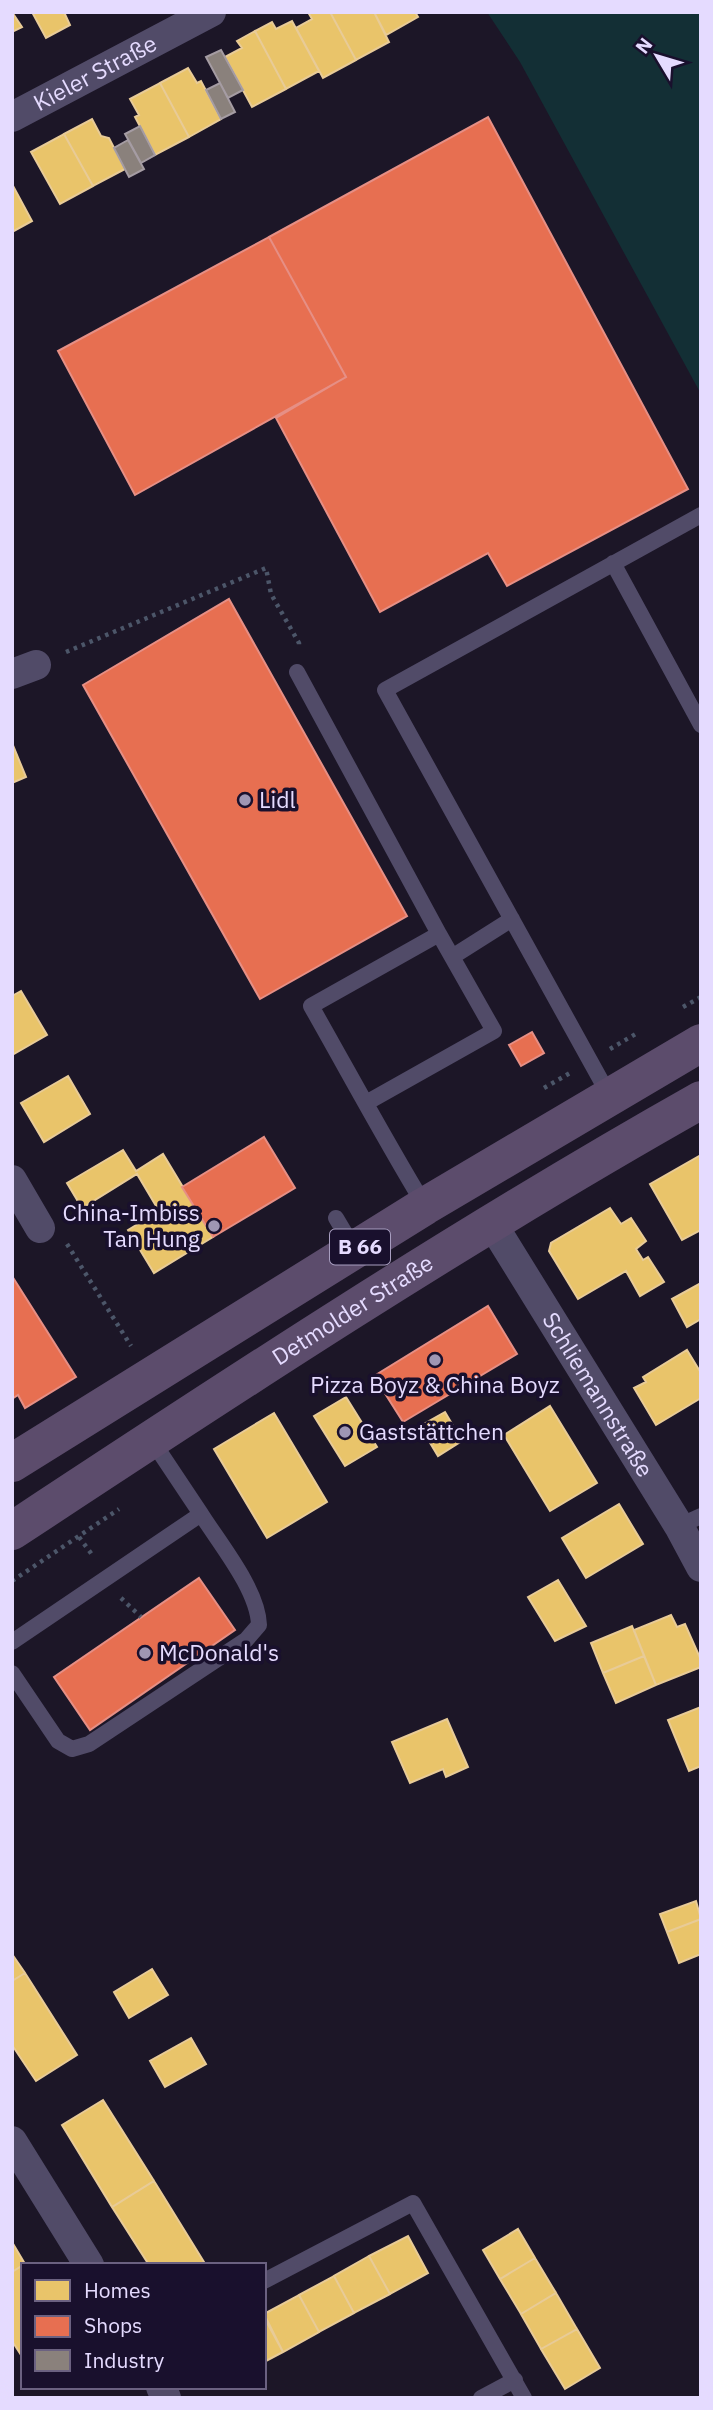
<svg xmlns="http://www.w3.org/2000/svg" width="713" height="2410" viewBox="0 0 713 2410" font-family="'IBM Plex Sans',sans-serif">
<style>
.green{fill:#132f35}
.homes{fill:#e9c46a;stroke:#e8cb97;stroke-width:2}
.shops{fill:#e76f51;stroke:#e68f85;stroke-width:2}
.industry{fill:#8a817c;stroke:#a59ca3;stroke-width:2}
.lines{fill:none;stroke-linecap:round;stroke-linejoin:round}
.path{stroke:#4c5669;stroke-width:4.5;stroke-dasharray:3.5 5;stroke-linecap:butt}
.service{stroke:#514b68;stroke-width:16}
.minor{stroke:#514b68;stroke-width:30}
.primary{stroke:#5c4c6c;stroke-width:38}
.poi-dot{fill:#9f96b3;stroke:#19102d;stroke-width:2.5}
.labels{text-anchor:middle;stroke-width:7;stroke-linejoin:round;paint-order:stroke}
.shield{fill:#19102d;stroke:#a89ec0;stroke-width:2}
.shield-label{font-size:21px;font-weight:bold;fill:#e5dbff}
.street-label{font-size:23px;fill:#e5dbff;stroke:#19102d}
.poi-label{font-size:23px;fill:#e5dbff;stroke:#19102d;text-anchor:start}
</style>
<rect width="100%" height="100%" fill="#1c1627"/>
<!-- green -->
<path class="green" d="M487,12h214v382l-181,-332z"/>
<!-- homes -->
<path class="homes" d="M12,12l10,15 -10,5z
M32,12h32l6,13 -24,13z
M308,12h22l26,48 -33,18 -27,-50 16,-9z
M330,12h44l15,30 -33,18z
M374,12h41l3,5 -32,18z
M292,21l27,50 -33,18 -31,-58 17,-9 4,7z
M255,31l31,58 -34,18 -27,-50 17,-9 -5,-7z
M188,68l9,15 4,-2 20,38 -32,18 -29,-54z
M160,83l29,54 -34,18 -20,-38 4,-2 -9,-16z
M92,119l9,17 8,2 16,31 -32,17 -29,-52z
M64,134l29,52 -33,18 -29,-52z
M12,184l20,37 -20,11z
M12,743l14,34 -14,6z
M21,991l26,44 -35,20v-59z
M68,1076l22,38 -46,28 -23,-39z
M123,1150l13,21 27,-17 50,83 -59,36 -26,-43 31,-19 -22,-37 -55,34 -15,-25z
M701,1155v75l-19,10 -32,-56z
M610,1208l11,16 10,-6 15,23 -10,8 7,11 5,-3 16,25 -24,14 -14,-25 -48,28 -29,-48 2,-8z
M701,1283v36l-14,8 -15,-28z
M687,1350l14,23v25l-45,27 -22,-37 12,-6 -3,-5z
M346,1397l31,50 -32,19 -31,-50z
M550,1406l47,77 -47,28 -46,-76z
M445,1412l17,29 -24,15 -18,-30z
M274,1413l53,89 -60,36 -53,-89z
M619,1504l24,40 -57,34 -24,-40z
M558,1580l28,46 -31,15 -27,-44z
M671,1615l6,12 8,-3 16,36v7l-45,18 -22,-55z
M632,1626l12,30 -41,17 -12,-30z
M644,1656l12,29 -40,18 -13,-30z
M701,1707v59l-12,5 -21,-51z
M447,1719l21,48 -22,10 -3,-8 -33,14 -18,-41z
M696,1901l5,18 -34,13 -7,-18z
M701,1919v35l-22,9 -12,-31z
M12,1954l13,19 -13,8z
M152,1969l16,26 -39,23 -15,-26z
M25,1973l52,82 -41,26 -24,-36v-64z
M191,2038l15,26 -41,23 -15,-26z
M103,2100l51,81 -42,26 -50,-82z
M154,2181l50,81 -4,3h-51l-37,-58z
M518,2229l17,29 -35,21 -17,-29z
M408,2236l20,37 -38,21 -21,-38z
M12,2242l13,22 -13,8z
M369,2256l21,38 -36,19 -20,-37z
M535,2258l21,35 -35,21 -21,-35z
M23,2265v93l-11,-17v-69z
M334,2276l20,37 -35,19 -20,-37z
M556,2293l21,36 -36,20 -20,-35z
M299,2295l20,37 -36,20 -19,-38z
M264,2317l19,35 -19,10z
M577,2329l23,39 -35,21 -24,-40z"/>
<!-- shops -->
<path class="shops" d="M488,117l200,372 -181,97 -19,-33 -108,59 -104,-194 70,-41 -77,-140z
M269,237l77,140 -211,118 -77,-144z
M229,599l178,317 -147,83 -177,-314z
M532,1032l12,21 -23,13 -12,-21z
M264,1137l31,51 -82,49 -31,-50z
M12,1276l64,101 -51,31 -7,-13 -6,4z
M488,1306l29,48 -114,68 -29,-46z
M199,1578l36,52 -145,100 -36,-53z"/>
<!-- industry -->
<path class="industry" d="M221,50l22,40 -15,8 -22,-41z
M220,83l15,29 -14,7 -15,-29z
M140,126l15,29 -14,8 -16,-29z
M128,140l16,29 -15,8 -15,-29z"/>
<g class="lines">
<!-- path -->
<path class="path" d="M66,652l200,-84 5,26 28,49v3
M683,1007l18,-10
M610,1049l29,-17
M544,1088l26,-15
M67,1244l64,102
M79,1537l14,19
M12,1581l107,-72
M121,1598l20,19"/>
<!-- service -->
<path class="service" d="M613,563l88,162
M297,672l142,262
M452,957l60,-38
M609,1095l-224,-405 316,-175
M366,1103l128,-72 -55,-97 -128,72c38,67 74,134 114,200
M336,1218l19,32
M679,1526l22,-10
M12,1642l189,-128 -50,-75
M12,1673l46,68 14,8 17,-5 157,-104 13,-15c-1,-35 -39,-81 -58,-111
M264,2281l149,-78 111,195
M481,2398l34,-18"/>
<!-- minor -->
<g class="minor">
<path id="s1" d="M12,117l199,-105"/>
<path d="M12,674l24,-9"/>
<path d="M12,1180l28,48"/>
<path id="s2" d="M491,1222l188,304 22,41"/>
<path d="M12,2141l77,124"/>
<path d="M161,2387l5,11"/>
</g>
<!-- primary -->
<g class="primary">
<path d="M12,1463l413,-257 276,-163"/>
<path id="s3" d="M12,1531c226,-149 453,-298 689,-431"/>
</g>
</g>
<!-- markers -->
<g class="poi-dot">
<circle cx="245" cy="800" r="7"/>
<circle cx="214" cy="1226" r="7"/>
<circle cx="435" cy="1360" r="7"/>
<circle cx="345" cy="1432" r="7"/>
<circle cx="145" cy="1653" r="7"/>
</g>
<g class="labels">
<!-- shield labels -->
<rect class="shield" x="330" y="1229.5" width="60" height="35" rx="5"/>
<g class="shield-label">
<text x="360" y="1254">B 66</text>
</g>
<!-- street labels -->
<g class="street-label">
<text dy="8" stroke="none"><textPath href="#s1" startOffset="94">Kieler Straße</textPath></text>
<text dy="8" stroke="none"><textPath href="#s3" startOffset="406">Detmolder Straße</textPath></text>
<text dy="8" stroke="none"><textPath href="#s2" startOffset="203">Schliemannstraße</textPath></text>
</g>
<!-- poi labels -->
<g class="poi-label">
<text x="259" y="808">Lidl</text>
<text x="200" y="1221" text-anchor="end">China-Imbiss<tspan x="200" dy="26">Tan Hung</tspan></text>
<text x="435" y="1393" text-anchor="middle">Pizza Boyz &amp; China Boyz</text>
<text x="359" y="1440">Gaststättchen</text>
<text x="159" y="1661">McDonald's</text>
</g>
</g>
<!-- border -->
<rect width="713" height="2410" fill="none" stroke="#e5dbff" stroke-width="28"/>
<!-- legend -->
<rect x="21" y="2263" width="245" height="126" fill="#19102d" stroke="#6b6181" stroke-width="2"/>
<rect x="35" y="2280" width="35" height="21" fill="#e9c46a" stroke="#6b6181" stroke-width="2"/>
<text x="84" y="2298" font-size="21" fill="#e5dbff">Homes</text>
<rect x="35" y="2316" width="35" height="21" fill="#e76f51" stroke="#6b6181" stroke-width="2"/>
<text x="84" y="2333" font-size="21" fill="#e5dbff">Shops</text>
<rect x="35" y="2350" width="35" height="21" fill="#8a817c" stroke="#6b6181" stroke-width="2"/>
<text x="84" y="2368" font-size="21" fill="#e5dbff">Industry</text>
<!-- north arrow -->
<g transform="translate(657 56) rotate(308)" stroke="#19102d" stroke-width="5" paint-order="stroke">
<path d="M0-5L12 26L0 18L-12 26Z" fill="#e5dbff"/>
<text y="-10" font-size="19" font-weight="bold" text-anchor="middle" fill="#e5dbff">N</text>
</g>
</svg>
